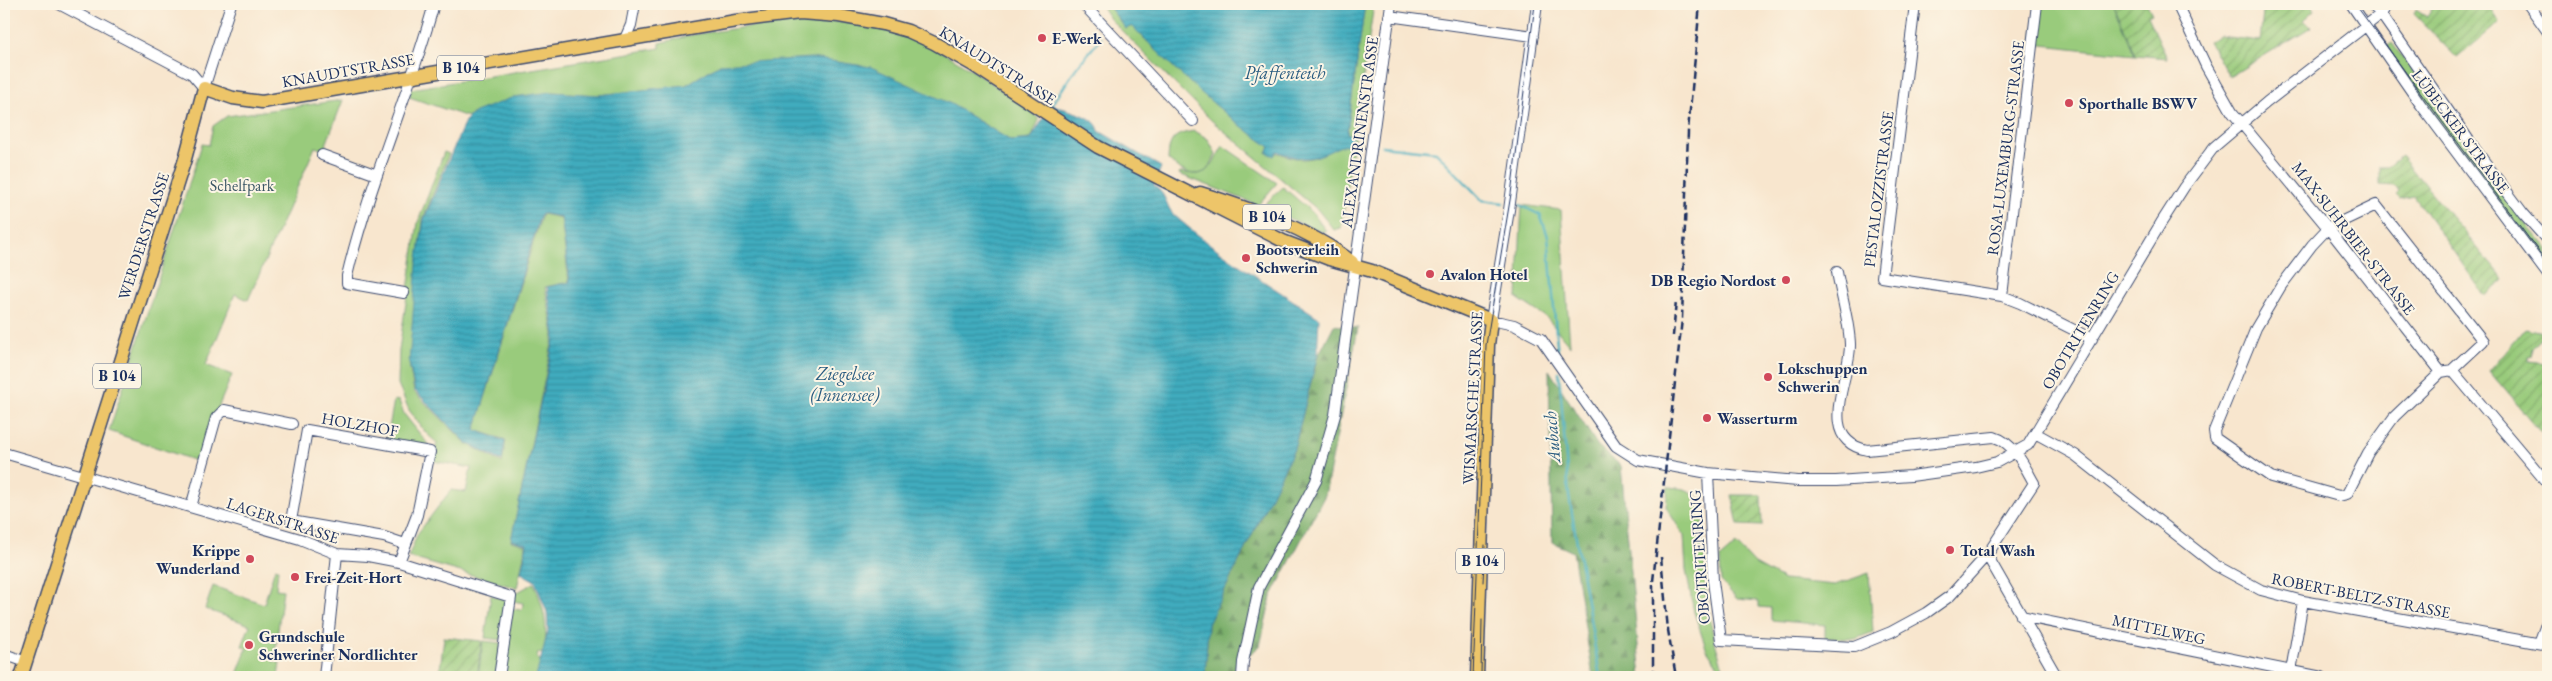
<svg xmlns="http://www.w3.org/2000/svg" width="2552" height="681" viewBox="0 0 2552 681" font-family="'EB Garamond',serif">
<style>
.green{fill:#99cb7b;stroke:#5a7d6c}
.forest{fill:url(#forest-firs);stroke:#4a6f64}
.garden{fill:url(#garden-furrows);stroke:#5a7d6c}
.water{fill:url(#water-rules);stroke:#2e6e8e}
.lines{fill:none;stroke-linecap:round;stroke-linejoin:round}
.stream{stroke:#40acbe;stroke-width:2.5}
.minor-casing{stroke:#3c4a6f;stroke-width:12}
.major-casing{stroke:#3c4a6f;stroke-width:15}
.minor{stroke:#fff;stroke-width:10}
.major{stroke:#edc569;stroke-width:12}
.tram{stroke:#1b2f5e;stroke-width:1}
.rail{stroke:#1b2f5e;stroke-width:2.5;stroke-dasharray:8 4;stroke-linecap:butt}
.poi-dot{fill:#d1495b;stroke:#fcf5e5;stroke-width:2}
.labels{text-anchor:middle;stroke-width:4;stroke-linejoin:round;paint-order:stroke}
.shield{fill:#fcf5e5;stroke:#5e6a86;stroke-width:1}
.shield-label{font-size:15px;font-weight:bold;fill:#1b2f5e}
.poi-label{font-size:16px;font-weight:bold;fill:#1b2f5e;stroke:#fcf5e5;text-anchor:start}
.street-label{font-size:16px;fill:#1b2f5e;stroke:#fcf5e5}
.park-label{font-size:16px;fill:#3a5665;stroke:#fcf5e5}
.water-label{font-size:18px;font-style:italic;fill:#285b80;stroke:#fcf5e5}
</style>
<defs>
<pattern id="forest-firs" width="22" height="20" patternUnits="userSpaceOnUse" patternTransform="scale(1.25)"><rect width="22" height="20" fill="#7aaf6b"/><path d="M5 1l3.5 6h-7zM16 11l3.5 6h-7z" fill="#638f5b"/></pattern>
<pattern id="garden-furrows" width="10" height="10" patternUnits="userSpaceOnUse" patternTransform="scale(1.25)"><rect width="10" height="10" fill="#99cb7b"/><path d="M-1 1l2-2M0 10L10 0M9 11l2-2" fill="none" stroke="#7ca568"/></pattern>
<pattern id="water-rules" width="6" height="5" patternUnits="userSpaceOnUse" patternTransform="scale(1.25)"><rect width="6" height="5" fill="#40acbe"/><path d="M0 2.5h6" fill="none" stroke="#358c9e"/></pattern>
</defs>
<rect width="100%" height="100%" fill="#fcf5e5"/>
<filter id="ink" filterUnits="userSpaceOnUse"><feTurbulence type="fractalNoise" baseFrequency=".02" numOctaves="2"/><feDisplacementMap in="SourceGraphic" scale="10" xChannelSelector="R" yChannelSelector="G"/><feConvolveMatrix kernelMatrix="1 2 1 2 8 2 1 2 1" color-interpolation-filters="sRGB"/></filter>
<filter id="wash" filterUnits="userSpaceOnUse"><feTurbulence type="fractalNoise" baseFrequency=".0096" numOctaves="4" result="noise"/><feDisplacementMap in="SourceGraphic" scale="20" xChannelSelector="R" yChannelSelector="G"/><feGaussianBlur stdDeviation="1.12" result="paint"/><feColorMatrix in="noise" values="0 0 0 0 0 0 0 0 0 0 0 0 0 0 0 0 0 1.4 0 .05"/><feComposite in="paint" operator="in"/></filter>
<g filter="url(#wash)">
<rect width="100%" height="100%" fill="#f8e6ce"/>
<!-- green -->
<path class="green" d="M1100,4h7l19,25 6,-3c45,46 86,84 138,121l-3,5c14,-1 25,8 39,7 17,-2 28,-14 44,-15l2,-8 -5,-3 18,-129h9l-33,224 -7,2 -16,-20 -107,-90 -101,-101z
M2037,4h77l21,51 -102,-11z
M797,20c44,0 93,6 134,26 35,18 67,42 100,64l8,10 -8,19 -20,2 -60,-37 -231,-40 -34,21 -87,10 -48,-3 -76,20 -7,5 -59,-20 2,-8 249,-41v-5l36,-9z
M2392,43l127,172 29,34v26l-163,-227z
M343,100l-19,50 -9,-3 -67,153 -13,-6 -29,71 26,10 -26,61 -7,26 -90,-31 93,-287 7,1 4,-19 14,-10z
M1195,131l13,8 8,15c-2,4 -5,11 -8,15 -12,12 -30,0 -40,-9 1,-21 5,-26 27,-29z
M1223,146l54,37 -19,22 -79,-31 1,-2c29,6 29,-3 43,-26z
M444,152l5,2 -26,65 -14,144 5,29 52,51 36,20 4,-23 -31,-10 67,-216 19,4 8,64 -24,5 9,47 -43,207 15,4 -9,43 -109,-31 10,-24 33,-43 15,2 5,-24 -38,-7 4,-18 -11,-10 -17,-23 -11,-26 1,-34 19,-128z
M1283,187l29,25 14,19 -4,1 -60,-25z
M1522,205l39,5 9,136 -23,-28 -30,-20z
M394,400l5,1 5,13 24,30 -1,3 -40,-8z
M1668,487c10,1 25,1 30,13 6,16 6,58 7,77 2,32 7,60 18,90l-3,2 -14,-21 -12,-36 -8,-42 -2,-34 -18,-29z
M1736,544l19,20 29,16 51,5 34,-12 4,59 -18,7 -30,-1v-13l-54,-5v-12l-13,-1v-6l-21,-2 -16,-18 -1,-23z
M275,568l3,1 -2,20 7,1 -9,72 6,1 -2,14 -16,-3 -2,3h-24l11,-29 -5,-2 8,-21 -45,-16 8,-23 51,18z
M534,583c11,28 14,41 10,71l-6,-1 -1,6 5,1 -6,17h-33l9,-68 10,1 1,-7 -10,-2 1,-7z
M491,595l15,5 -5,40 -16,-2z
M483,641l18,2 -5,34h-18z"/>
<!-- forest -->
<path class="forest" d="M1334,325l24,3 -33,167 -54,102 -11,49 -25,20 1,11h-31l3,-53 86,-175 23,-91z
M1549,370l49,76 23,20 20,211h-48l-20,-125 -21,-10z"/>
<!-- garden -->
<path class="garden" d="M2114,4h33l5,10 -4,2 19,42 -32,-3z
M2264,4h47l4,6 -11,10 7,7 -82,50 -20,-36 10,-5 41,5z
M2435,4h61l-5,4 9,14 -43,36 -43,-44 2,-4 11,7z
M2401,156l103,124 -19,16 -71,-100 -14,3 -4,-4 3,-3 -4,-6 -15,-1v-18h7z
M2525,328l23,5v4l-6,1 -9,11 -1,8h-3v5l17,2 2,-15v92l-59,-70z
M1732,495h29l1,31 -24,-1z
M444,637l38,4 -5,36h-38z"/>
<!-- water -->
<path class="water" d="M1107,4h258l-18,129 5,3 -2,9c-10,0 -13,3 -22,7 -19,9 -32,7 -51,-1l-3,5 -7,-3 3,-6c-53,-37 -93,-75 -138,-121l-6,3z
M811,58l60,9 80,37 60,37 20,-2 21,-35c15,8 44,10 47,27l62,36 -7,19c13,7 11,21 21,30 44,39 96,69 144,102l-2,40 -23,91 -86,175 -3,53h-669l12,-46 -1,-19 -12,-31 -14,-8 6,-29 -16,-4 44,-205 -8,-48 23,-5 -9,-65 -20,-4 -66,217 30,11 -3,20 -35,-18 -52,-52 -6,-28 8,-99 7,-45 41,-98 10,-9 39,-15 37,-5 48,3 87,-10 34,-21z"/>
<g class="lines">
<!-- stream -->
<path class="stream" d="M1052,104l25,-37 24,-29
M1382,146l54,6 46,48 21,3
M1520,205l20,10 8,21 10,120
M1559,372l10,124 31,181"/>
</g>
</g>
<g filter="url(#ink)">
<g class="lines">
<!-- minor casing -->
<g class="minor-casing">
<path id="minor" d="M59,4l133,70 12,14 27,-84
M1083,4l110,117
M1537,4l-28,206 -18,110 23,5 27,14 75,107 22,14 70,13 90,8h38l75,-5 65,-9 21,-5 31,-17 133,-222 23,-36 30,-40 53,-45 114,-88 7,-10
M1915,4l-33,273 120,19 18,7 72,36
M2177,4l29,62 26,46 96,116 113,144
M2351,4l70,101 127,170
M2371,4l10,10 94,135 48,64 25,28
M2528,4l20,28
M1389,16l144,20
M624,41l7,-16 4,-21
M322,155l55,20
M2376,205l107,136 -31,29 -11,2 -47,45 -26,36 -21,41 -8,2 -68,-19 -56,-39 -1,-7 42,-103 25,-42 31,-41 16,-17z
M404,293l-57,-10v-7c22,-93 62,-180 87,-272
M2002,296l35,-292
M2452,370l96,114
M2037,434l38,21 140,110 46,25 42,11 245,44
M4,453l296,86 37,15 31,2 31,6 112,35 -12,80
M1708,473l5,108 8,59 133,7 37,-15 35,-19 24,-17 37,-41 47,-72c-10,-18 -20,-40 -40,-46l-127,13c-53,-11 -16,-73 -17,-106 -1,-24 -9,-49 -13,-72
M191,507l25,-89 8,-8 68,14
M1987,555l70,122
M399,562l18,-47 13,-63 -123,-22 -16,91 93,16 21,7
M2021,616l301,61
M2539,643l9,-24
M4,654l22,8
M2291,671l12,-70
M324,677l13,-123
M1242,677l1,-15 16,-75 57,-106 19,-66 56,-411"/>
</g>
<!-- major casing -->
<g class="major-casing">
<path id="major" d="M1200,193c51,16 110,36 152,69
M21,677l164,-518 19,-71 29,10 29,4 474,-81 64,-8 39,3 44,8 25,7 26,12 39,22 125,82 185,94 46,18 43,12 119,49 -3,25 -11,332"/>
</g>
<!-- minor -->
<use href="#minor" class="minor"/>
<!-- major -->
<use href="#major" class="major"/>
<!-- tram -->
<path class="tram" d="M2355,4l193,260
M1483,582l2,-37
M1473,677l13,-332 25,-151 24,-190
M1481,677l1,-57"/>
<!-- rail -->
<path class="rail" d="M1673,336l3,-35
M1661,557l7,73 8,47
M1653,677v-96l29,-262 6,-188 12,-127"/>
</g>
</g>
<!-- markers -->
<g class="poi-dot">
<circle cx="1042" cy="38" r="5"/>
<circle cx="2069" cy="103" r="5"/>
<circle cx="1246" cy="258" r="5"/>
<circle cx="1430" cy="274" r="5"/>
<circle cx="1786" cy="280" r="5"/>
<circle cx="1768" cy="377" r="5"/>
<circle cx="1707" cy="418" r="5"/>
<circle cx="1950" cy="550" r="5"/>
<circle cx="250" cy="559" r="5"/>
<circle cx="295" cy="577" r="5"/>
<circle cx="249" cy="645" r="5"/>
</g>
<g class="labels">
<!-- shield labels -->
<g class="shield">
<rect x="437" y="55.5" width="48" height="25" rx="4"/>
<rect x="1243" y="204.5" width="48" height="25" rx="4"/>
<rect x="93" y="363.5" width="48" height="25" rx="4"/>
<rect x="1456" y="548.5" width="48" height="25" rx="4"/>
</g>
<g class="shield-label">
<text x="461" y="73">B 104</text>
<text x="1267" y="222">B 104</text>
<text x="117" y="381">B 104</text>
<text x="1480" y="566">B 104</text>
</g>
<!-- poi labels -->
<g class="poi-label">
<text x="1052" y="44">E-Werk</text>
<text x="2079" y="109">Sporthalle BSWV</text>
<text x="1256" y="255">Bootsverleih<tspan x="1256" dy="18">Schwerin</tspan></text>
<text x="1440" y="280">Avalon Hotel</text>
<text x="1776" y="286" text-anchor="end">DB Regio Nordost</text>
<text x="1778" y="374">Lokschuppen<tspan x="1778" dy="18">Schwerin</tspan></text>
<text x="1717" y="424">Wasserturm</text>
<text x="240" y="556" text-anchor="end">Krippe<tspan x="240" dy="18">Wunderland</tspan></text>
<text x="1960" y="556">Total Wash</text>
<text x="305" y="583">Frei-Zeit-Hort</text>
<text x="259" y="642">Grundschule<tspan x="259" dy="18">Schweriner Nordlichter</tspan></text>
</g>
<!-- street labels -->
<g class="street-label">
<text transform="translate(998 65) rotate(32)" y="6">KNAUDTSTRASSE</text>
<text transform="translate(348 70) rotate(-10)" y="6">KNAUDTSTRASSE</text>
<text transform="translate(2461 131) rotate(53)" y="6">LÜBECKER STRASSE</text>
<text transform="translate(1359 132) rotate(-82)" y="6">ALEXANDRINENSTRASSE</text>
<text transform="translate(2005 148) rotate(-83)" y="6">ROSA-LUXEMBURG-STRASSE</text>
<text transform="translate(1878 189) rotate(-83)" y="6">PESTALOZZISTRASSE</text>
<text transform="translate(143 236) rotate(-72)" y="6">WERDERSTRASSE</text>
<text transform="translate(2354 238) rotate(52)" y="6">MAX-SUHRBIER-STRASSE</text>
<text transform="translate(2080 330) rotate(-59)" y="6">OBOTRITENRING</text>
<text transform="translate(1472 398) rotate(-87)" y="6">WISMARSCHE STRASSE</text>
<text transform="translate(360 424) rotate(10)" y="6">HOLZHOF</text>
<text transform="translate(283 520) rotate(18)" y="6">LAGERSTRASSE</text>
<text transform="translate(1699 557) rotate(-94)" y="6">OBOTRITENRING</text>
<text transform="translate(2361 595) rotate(11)" y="6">ROBERT-BELTZ-STRASSE</text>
<text transform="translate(2159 629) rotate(12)" y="6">MITTELWEG</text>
</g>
<!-- park labels -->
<g class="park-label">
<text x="242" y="191">Schelfpark</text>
</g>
<!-- water labels -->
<g class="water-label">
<text x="1285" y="79">Pfaffenteich</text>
<text x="845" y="380">Ziegelsee<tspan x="845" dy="21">(Innensee)</tspan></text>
<text transform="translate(1552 437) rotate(-95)" y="6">Aubach</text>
</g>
</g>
<!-- margin -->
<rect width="2552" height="681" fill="none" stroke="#fcf5e5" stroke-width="20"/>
</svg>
